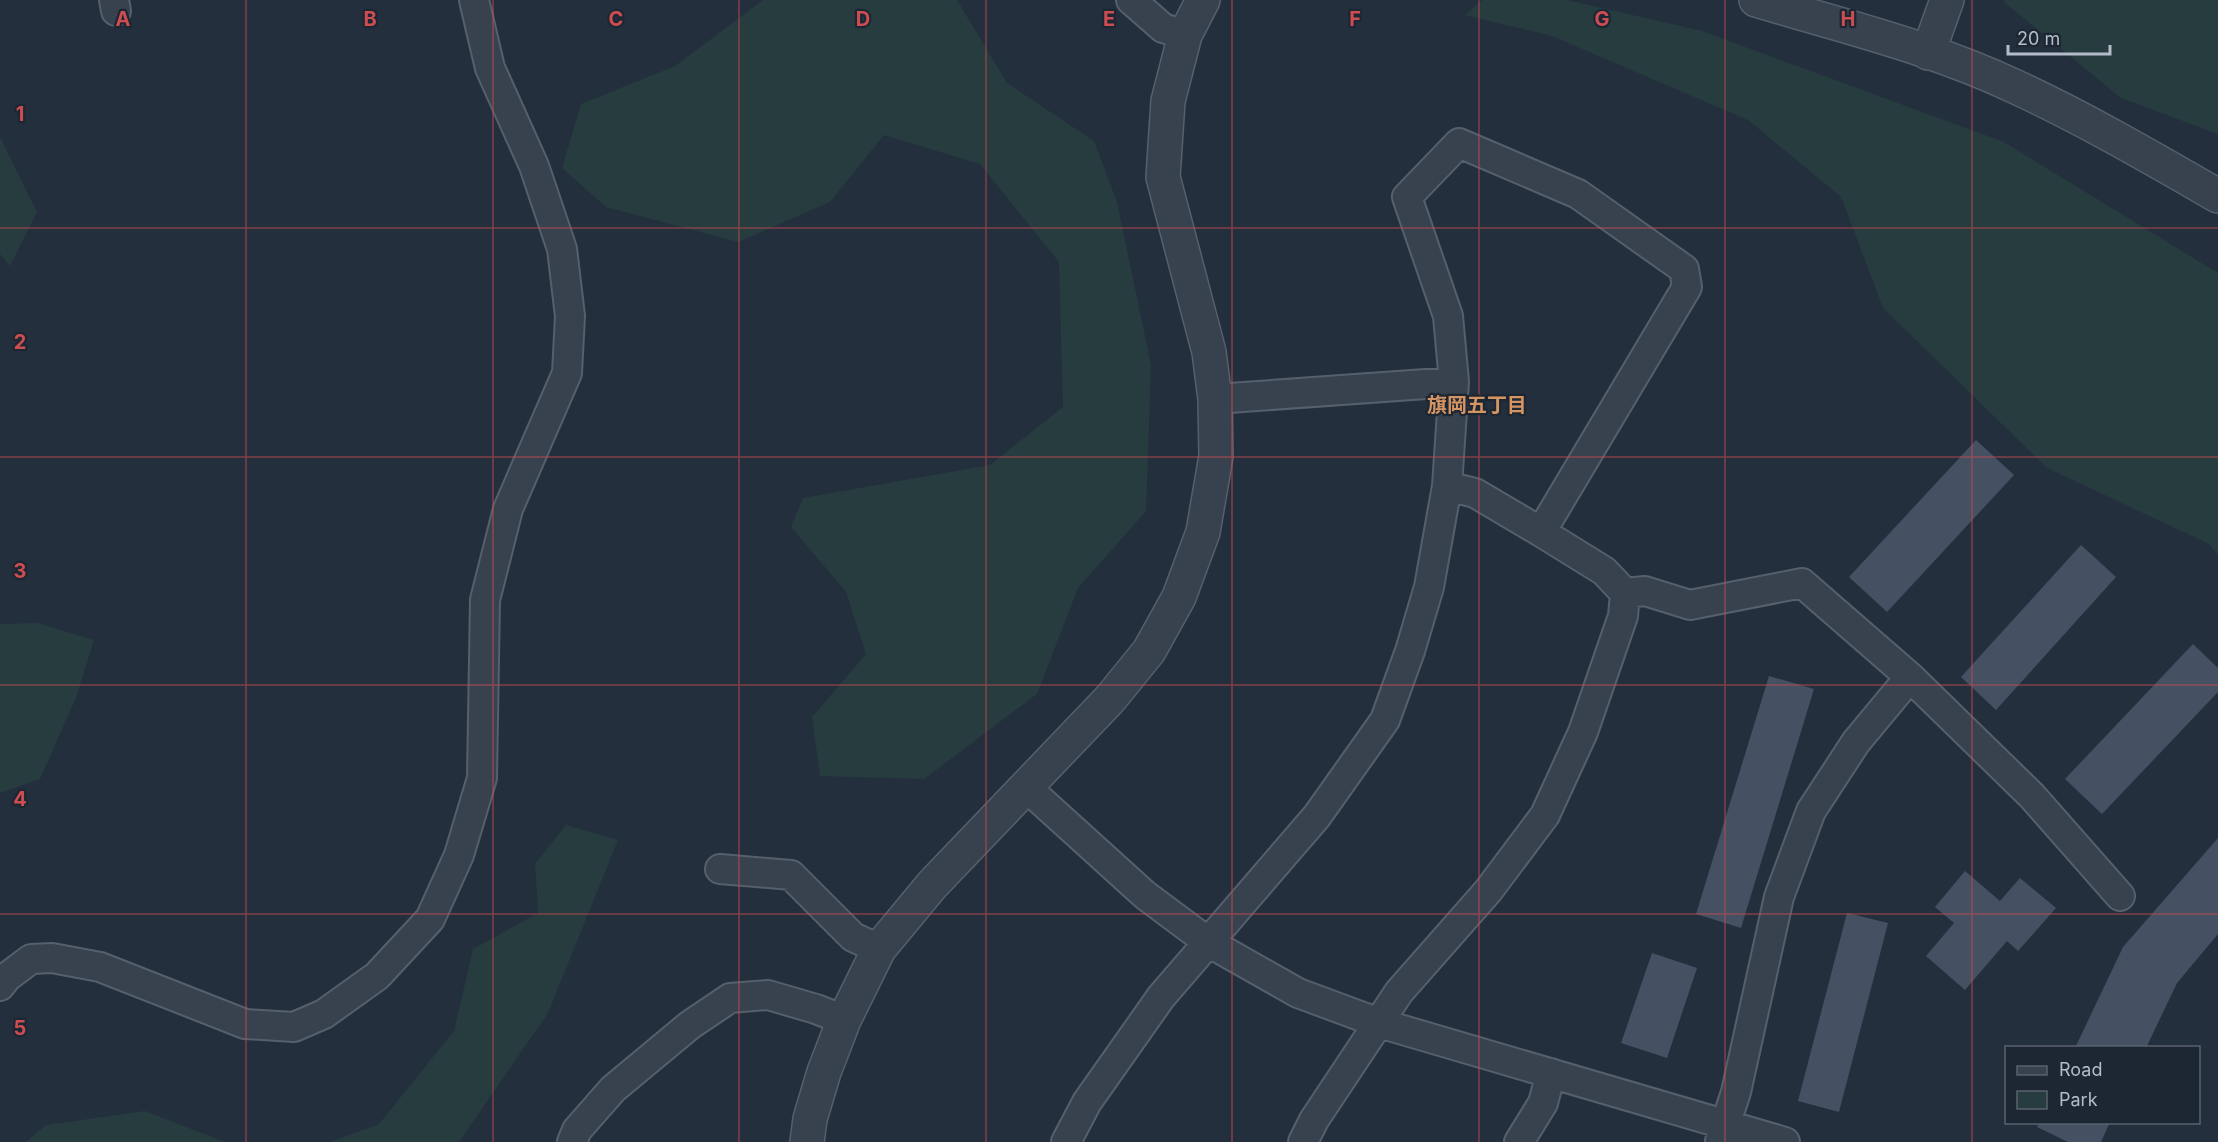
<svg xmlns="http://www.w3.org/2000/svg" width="2218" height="1142" viewBox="0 0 2218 1142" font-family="Inter,'Noto Sans JP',sans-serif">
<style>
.green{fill:#263c3f}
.building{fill:#455162}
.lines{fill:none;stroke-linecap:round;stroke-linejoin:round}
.minor-casing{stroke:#565f6c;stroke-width:32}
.tertiary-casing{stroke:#565f6c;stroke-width:36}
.minor{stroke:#38414e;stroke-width:28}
.tertiary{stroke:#38414e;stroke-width:33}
.grid{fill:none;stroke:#ce4d50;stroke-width:1.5;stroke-opacity:0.55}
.labels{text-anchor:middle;stroke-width:4.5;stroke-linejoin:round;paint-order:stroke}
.neighbourhood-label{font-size:20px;font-weight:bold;fill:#d59563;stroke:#1d2633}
.grid-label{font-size:20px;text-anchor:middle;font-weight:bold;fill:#ce4d50;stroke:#1d2633;stroke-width:4.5;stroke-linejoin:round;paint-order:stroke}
</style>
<rect width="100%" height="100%" fill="#242f3e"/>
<!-- green -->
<path class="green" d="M763,0h194l50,83 87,58 23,61 34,163 -5,146 -68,77 -41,106 -113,85 -104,-3 -8,-59 54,-63 -20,-62 -55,-65 12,-29 187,-33 73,-58 -4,-145 -79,-98 -96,-29 -54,67 -92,40 -132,-35 -44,-39 19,-64 94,-38z
M1482,0h85l135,31 302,111 214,131v282l-9,-11 -162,-76 -164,-160 -42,-111 -93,-77 -196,-84 -87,-21z
M2005,0h213v134l-97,-36 -117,-96z
M0,137l37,75 -27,54 -10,-12z
M37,623l57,17 -18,58 -36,81 -40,14v-169z
M566,825l52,15 -70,173 -89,129h-129l49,-18 75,-93 19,-82 65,-36 -3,-49z
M145,1111l80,31h-199l20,-17z"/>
<!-- building -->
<path class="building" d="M1976,440l38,35 -127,137 -38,-35z
M2081,545l35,32 -120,133 -35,-33z
M2193,644l25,24v24l-116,122 -37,-35z
M1769,676l45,13 -73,239 -45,-14z
M2218,838v96l-41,49 -31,65h-71l48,-101z
M1965,871l35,30 20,-23 36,30 -38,43 -11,-10 -42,49 -39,-34 28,-33 -19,-16z
M1847,913l41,10 -49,189 -41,-11z
M1652,953l45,15 -30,90 -46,-15z
M2039,1122h71l-9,20h-33l-31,-15z"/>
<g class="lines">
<!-- minor casing -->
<g class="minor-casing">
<path id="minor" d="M114,0l2,11
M1131,0l32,28 22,7
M1215,399l239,-17
M1447,486l28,7 66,39
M1625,593l20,-2 45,14 112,-22 108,94
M1027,788l118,107 63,47 90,51 81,30 406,119
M720,869l71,6 62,62 26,12
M0,986l7,-9 24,-18 21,-1 48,9 145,57 49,3 30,-13 53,-38 53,-57 29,-64 23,-77 3,-178 23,-91 59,-136 3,-57 -8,-67 -28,-83 -44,-98 -16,-68
M1720,1141l16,-49 43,-195 32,-86 45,-69 54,-65 122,119 88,100
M572,1142l5,-12 36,-41 77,-64 40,-27 38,-3 48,14 28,11
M1066,1142l21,-40 74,-105 156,-181 68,-96 25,-69 19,-64 18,-101 7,-104 -6,-66 -41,-119 52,-54 119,51 106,75 3,18 -146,245 63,39 21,22 -2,23 -40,116 -38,83 -57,76 -89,101 -85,128 -11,22
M1519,1142l24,-39 8,-30"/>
</g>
<!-- tertiary casing -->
<g class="tertiary-casing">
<path id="tertiary" d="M1756,0c87,26 178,48 260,87 69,32 136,71 202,109
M1928,53l19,-53
M807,1142l3,-23 14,-47 20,-52 35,-71 53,-64 178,-186 39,-48 30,-54 24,-65 13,-76 -1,-57 -6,-47 -46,-175 5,-76 17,-66 18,-35"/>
</g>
<!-- minor -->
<use href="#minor" class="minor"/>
<!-- tertiary -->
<use href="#tertiary" class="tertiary"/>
</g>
<!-- grid -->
<path class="grid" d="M246,0v1142M493,0v1142M739,0v1142M986,0v1142M1232,0v1142M1479,0v1142M1725,0v1142M1972,0v1142M0,228h2218M0,457h2218M0,685h2218M0,914h2218"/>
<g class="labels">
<!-- neighbourhood labels -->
<g class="neighbourhood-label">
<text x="1477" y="412">旗岡五丁目</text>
</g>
</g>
<g class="grid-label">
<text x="123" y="26">A</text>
<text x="370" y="26">B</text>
<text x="616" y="26">C</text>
<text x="863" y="26">D</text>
<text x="1109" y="26">E</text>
<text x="1355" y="26">F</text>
<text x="1602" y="26">G</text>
<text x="1848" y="26">H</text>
<text x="20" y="121">1</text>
<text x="20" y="349">2</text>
<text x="20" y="578">3</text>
<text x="20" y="806">4</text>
<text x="20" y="1035">5</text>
</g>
<!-- legend -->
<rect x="2005" y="1046" width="195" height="78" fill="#1d2633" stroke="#59626f" stroke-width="1.5"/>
<rect x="2017" y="1066" width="30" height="9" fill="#38414e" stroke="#59626f" stroke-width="1.5"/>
<text x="2059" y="1076" font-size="18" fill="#b4bcc9">Road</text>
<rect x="2017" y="1091" width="30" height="18" fill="#263c3f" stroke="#59626f" stroke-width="1.5"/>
<text x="2059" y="1106" font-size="18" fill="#b4bcc9">Park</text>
<!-- scale -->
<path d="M2008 45v9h102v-9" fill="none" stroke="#b4bcc9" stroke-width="3"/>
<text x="2017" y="45" font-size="18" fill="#b4bcc9" stroke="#1d2633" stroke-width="4.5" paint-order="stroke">20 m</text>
</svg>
